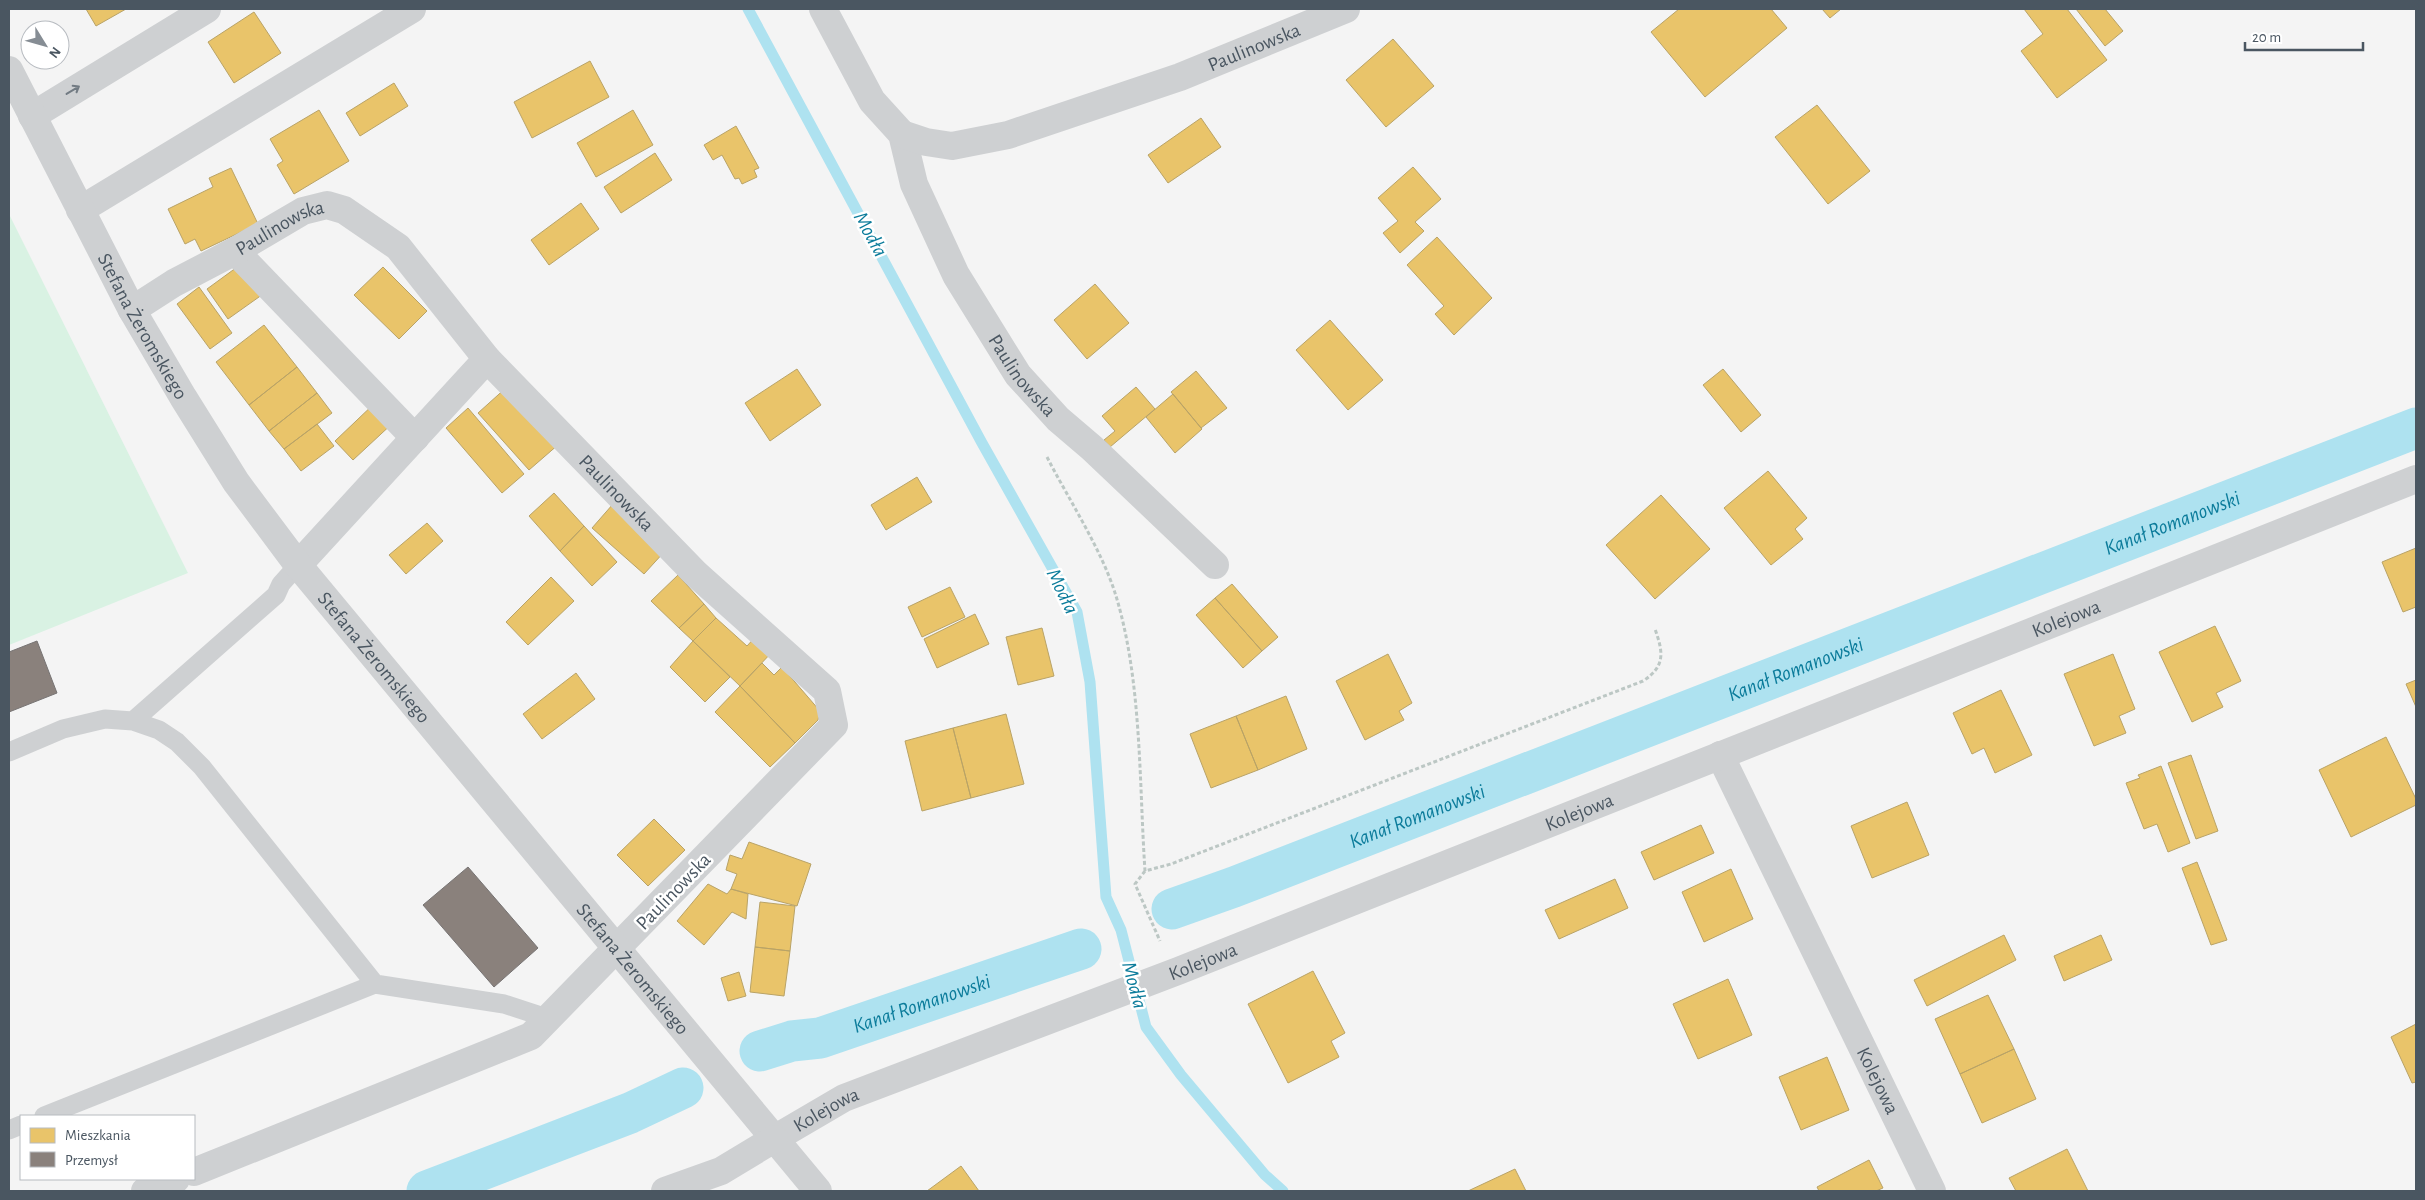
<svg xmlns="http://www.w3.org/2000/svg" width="2425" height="1200" viewBox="0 0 2425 1200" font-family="'Alegreya Sans',sans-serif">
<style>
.green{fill:#d9f2e3}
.homes{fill:#e9c46a;stroke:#b9a367}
.industry{fill:#8a817c;stroke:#777474}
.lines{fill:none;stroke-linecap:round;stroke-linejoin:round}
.stream{stroke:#aee2f0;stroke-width:11}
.canal{stroke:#aee2f0;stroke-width:41}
.path{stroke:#bcc7c4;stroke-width:3;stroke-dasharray:4 2.5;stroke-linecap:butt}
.service{stroke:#ced0d2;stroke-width:19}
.minor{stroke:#ced0d2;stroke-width:28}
.tertiary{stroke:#ced0d2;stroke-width:28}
.oneway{stroke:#727b83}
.labels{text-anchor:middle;stroke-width:5;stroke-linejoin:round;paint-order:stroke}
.street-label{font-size:20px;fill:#4a5661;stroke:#fff}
.water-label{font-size:21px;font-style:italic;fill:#0c7c9b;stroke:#fff}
</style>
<rect width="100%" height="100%" fill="#f4f4f4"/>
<!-- green -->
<path class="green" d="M9,214l179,359 -179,72z"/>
<!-- homes -->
<path class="homes" d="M86,9h40l-30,17z
M1679,9h92l16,19 -82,69 -54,-65z
M1822,9h19l-11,9z
M2024,9h43l40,51 -50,38 -36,-47 22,-17z
M2076,9h29l18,22 -18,15z
M254,12l27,41 -47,30 -26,-41z
M1393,39l41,47 -48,41 -40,-47z
M590,61l19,36 -77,41 -18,-36z
M394,83l14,23 -48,30 -14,-23z
M1817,105l53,66 -42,33 -53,-67z
M319,110l30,51 -55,33 -17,-29 6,-4 -13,-22z
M633,110l20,35 -57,32 -19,-34z
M1201,118l20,29 -53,36 -20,-28z
M736,126l23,42 -5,2 3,7 -15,7 -3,-6 -4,1 -13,-24 -9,5 -9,-15z
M655,153l17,27 -51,33 -17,-26z
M1413,167l28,32 -26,23 9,9 -24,22 -17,-20 15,-12 -20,-23z
M231,168l27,56 -57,27 -6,-12 -10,5 -17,-35 45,-22 -4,-9z
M581,203l18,26 -50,36 -18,-25z
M1437,237l55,61 -38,37 -19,-21 9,-8 -37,-41z
M244,262l22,30 -38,27 -21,-30z
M383,267l44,44 -28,28 -45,-44z
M1095,284l34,39 -42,36 -33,-39z
M199,287l33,46 -22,16 -33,-45z
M1330,320l53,60 -35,30 -52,-60z
M264,325l33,42 -48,38 -33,-43z
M297,367l20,26 -48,38 -20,-26z
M797,369l24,36 -51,36 -25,-38z
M1723,369l38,46 -20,17 -38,-47z
M1196,371l31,37 -26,20 -30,-36z
M508,386l51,58 -30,26 -51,-57z
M1136,387l19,22 -45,38 -6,-7 11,-9 -13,-15z
M317,393l15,20 -48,36 -15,-18z
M1173,394l29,35 -27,24 -29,-36z
M377,401l18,20 -42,39 -18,-19z
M468,408l56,66 -22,19 -56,-65z
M317,424l17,22 -33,25 -17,-22z
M1768,471l39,47 -12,11 8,10 -32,26 -47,-57z
M917,477l15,25 -46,28 -15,-25z
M554,493l30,33 -24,25 -31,-35z
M1661,495l49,54 -55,50 -49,-54z
M613,504l52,47 -21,23 -52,-46z
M427,523l16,18 -37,33 -17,-19z
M584,526l33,36 -25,24 -32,-35z
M2416,548v59l-13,5 -21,-50z
M678,575l26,29 -25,24 -28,-27z
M551,577l23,24 -46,44 -22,-23z
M1232,584l46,53 -16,14 -47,-53z
M950,587l15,30 -43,20 -14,-30z
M1215,598l47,53 -19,17 -47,-53z
M704,604l12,14 -23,23 -14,-13z
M975,614l14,30 -52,24 -13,-29z
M716,618l31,28 10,-11 16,16 -33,35 -47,-45z
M2215,626l26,55 -25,12 7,14 -31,15 -33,-70z
M1042,628l12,48 -36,9 -12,-48z
M693,641l37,36 -25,25 -35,-35z
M1388,654l24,49 -13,8 5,9 -39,20 -29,-59z
M2113,654l22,55 -16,7 7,17 -32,13 -30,-72z
M762,663l12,12 8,-8 38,44 -2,9 -23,23 -55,-57z
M576,673l19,26 -53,40 -19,-25z
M2416,680v27l-10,-23z
M740,686l55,57 -25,24 -55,-55z
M2001,690l31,65 -37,18 -11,-25 -12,6 -19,-41z
M1286,696l21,53 -49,21 -22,-54z
M1006,714l18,70 -53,14 -18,-70z
M1236,716l22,54 -47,18 -21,-54z
M953,728l18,70 -49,13 -17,-70z
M2386,737l30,62v6l-65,32 -32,-67z
M2191,755l27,76 -22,8 -28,-76z
M2161,766l29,77 -22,9 -11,-28 -13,5 -18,-46 14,-5 -2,-3z
M1907,802l22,53 -57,23 -21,-52z
M654,819l31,31 -37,36 -31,-31z
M1701,825l13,28 -60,27 -13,-28z
M749,842l62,22 -14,42 -66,-17 6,-15 -11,-4 4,-15 12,4z
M2197,862l30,78 -16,5 -29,-77z
M1731,869l22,50 -49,23 -22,-50z
M1615,879l13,29 -69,31 -14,-29z
M708,884l19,10 4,-5 17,5 -2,25 -14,-7 -28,33 -27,-24z
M760,902l35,4 -5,45 -35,-4z
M2004,935l12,25 -89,46 -13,-26z
M2101,935l11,25 -48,21 -10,-25z
M755,947l35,4 -6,45 -34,-4z
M1313,971l32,62 -14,8 8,16 -51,26 -40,-79z
M739,972l7,24 -18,5 -7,-23z
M1728,979l24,56 -54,24 -25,-55z
M1988,995l26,54 -54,25 -25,-55z
M2416,1024v58l-4,1 -21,-46z
M2014,1049l22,50 -54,24 -22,-49z
M1827,1057l22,53 -48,20 -22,-53z
M2067,1149l21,42h-72l-7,-13z
M1869,1160l14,28 -7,3h-57l-2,-4z
M961,1166l18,25h-52z
M1515,1169l11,22h-58z"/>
<!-- industry -->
<path class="industry" d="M37,641l20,52 -48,19v-60z
M468,867l70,81 -44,39 -71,-82z"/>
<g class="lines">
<!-- stream -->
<path class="stream" d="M748,9l234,434 95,169 13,70 16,215 15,33 25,97 35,48 84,100 18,16"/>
<!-- canal -->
<g class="canal">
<path id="s1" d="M1172,909l62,-22 1182,-459"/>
<path id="s2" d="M760,1051l32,-10 28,-3 261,-89"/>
<path d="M427,1191l203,-78 53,-25"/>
</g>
<!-- path -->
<path class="path" d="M1047,457c22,43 55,93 69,139 26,86 23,186 29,275l26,-7 472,-183c23,-15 20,-29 12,-52
M1145,871l-10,13 25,57"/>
<!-- service -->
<path class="service" d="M298,565l-17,19 -5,11 -143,126 26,9 18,12 25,25 173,217 129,20 43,14
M9,752l54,-23 42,-10 28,2
M44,1116l331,-132
M9,1130l12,-5"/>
<!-- minor -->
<g class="minor">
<path id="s3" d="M823,9l49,92 30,33 12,50 42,91 62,100 40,44 34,29 123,117"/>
<path d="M32,116l175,-107"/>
<path id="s4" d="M902,134l24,8 26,4 56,-11 172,-58 166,-68"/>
<path d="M80,210l332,-201"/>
<path d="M235,251l180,187"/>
<path id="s5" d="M132,310l42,-27 61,-32 68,-40 24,-6 17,5 54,37 89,112 209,215 131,117 7,34 -303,311 -337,136"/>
<path d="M298,565l189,-206"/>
<path id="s6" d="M1720,755l212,436"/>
<path id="s7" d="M774,1139l70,-41 334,-127 1238,-492"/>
<path d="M145,1191l31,-12"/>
</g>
<!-- tertiary -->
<g class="tertiary">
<path id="s8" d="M9,70l123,240 51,87 53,85 62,83 520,626"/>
<path d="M665,1191l56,-20 53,-32"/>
</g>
</g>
<!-- one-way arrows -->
<defs><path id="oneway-shaft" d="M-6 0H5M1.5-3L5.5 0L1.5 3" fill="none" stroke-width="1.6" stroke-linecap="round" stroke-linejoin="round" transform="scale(1.25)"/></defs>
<use class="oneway" href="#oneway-shaft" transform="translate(73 90) rotate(-31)"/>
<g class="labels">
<!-- street labels -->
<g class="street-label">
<text dy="7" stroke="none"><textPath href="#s4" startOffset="370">Paulinowska</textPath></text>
<text dy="7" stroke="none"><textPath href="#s5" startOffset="170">Paulinowska</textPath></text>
<text dy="7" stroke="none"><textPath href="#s8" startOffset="289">Stefana Żeromskiego</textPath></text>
<text dy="7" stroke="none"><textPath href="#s3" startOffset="421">Paulinowska</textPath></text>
<text dy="7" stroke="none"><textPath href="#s5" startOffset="635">Paulinowska</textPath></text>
<text dy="7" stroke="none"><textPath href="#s7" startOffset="1394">Kolejowa</textPath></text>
<text dy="7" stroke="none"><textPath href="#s8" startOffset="694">Stefana Żeromskiego</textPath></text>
<text dy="7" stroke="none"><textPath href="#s7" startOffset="870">Kolejowa</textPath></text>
<text transform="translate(673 891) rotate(-46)" y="7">Paulinowska</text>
<text dy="7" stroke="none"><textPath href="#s7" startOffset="465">Kolejowa</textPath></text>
<text dy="7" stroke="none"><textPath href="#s8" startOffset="1099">Stefana Żeromskiego</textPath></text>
<text dy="7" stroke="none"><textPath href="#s6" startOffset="362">Kolejowa</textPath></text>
<text dy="7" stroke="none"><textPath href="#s7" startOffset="60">Kolejowa</textPath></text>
</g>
<!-- water labels -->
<g class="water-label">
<text transform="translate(871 234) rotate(61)" y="7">Modła</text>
<text dy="7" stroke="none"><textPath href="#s1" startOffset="1072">Kanał Romanowski</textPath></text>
<text transform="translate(1063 591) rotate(64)" y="7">Modła</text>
<text dy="7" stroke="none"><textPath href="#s1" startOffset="668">Kanał Romanowski</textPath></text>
<text dy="7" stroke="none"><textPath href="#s1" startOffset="262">Kanał Romanowski</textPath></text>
<text transform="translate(1135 985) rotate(75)" y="7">Modła</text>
<text dy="7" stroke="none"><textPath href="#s2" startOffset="169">Kanał Romanowski</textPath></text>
</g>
</g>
<!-- border -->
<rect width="2425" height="1200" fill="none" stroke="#4a5661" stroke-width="20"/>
<!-- legend -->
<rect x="20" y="1115" width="175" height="65" fill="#ffffff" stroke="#b7bbc0"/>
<rect x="30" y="1128" width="25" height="15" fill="#e9c46a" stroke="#b7bbc0"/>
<text x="65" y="1140" font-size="15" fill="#4a5661">Mieszkania</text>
<rect x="30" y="1152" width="25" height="15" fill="#8a817c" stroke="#b7bbc0"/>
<text x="65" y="1165" font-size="15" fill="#4a5661">Przemysł</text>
<!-- north arrow -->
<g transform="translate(45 45) rotate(127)"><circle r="24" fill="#ffffff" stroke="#b7bbc0"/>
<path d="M0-4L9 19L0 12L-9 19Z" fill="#868d94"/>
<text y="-8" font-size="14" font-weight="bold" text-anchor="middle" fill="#4a5661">N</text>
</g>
<!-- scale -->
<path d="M2245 42v8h118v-8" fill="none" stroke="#4a5661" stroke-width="2.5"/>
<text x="2252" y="42" font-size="15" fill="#4a5661" stroke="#ffffff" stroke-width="4" paint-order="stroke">20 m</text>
</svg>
